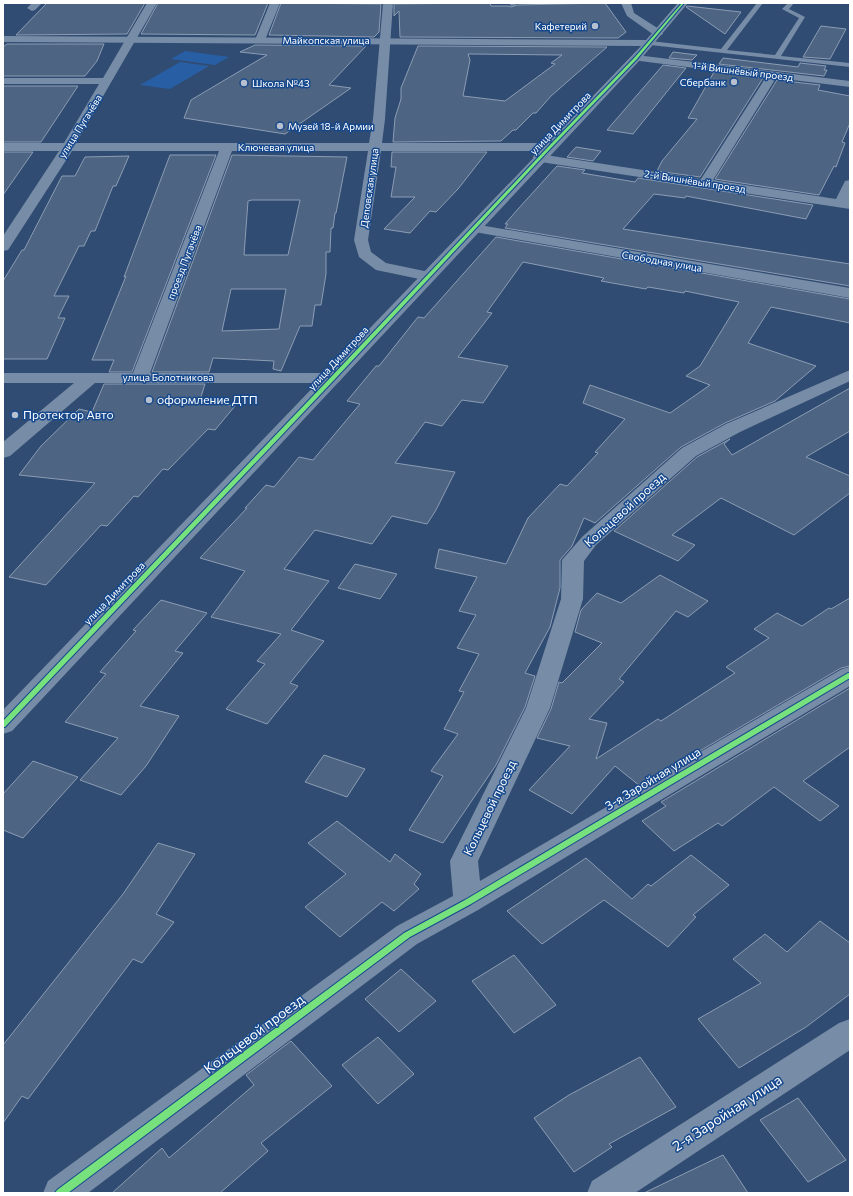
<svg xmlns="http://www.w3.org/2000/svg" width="853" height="1196" viewBox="0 0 853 1196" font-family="Commissioner,sans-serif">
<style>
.green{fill:#285fa4}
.building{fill:#4d6482;stroke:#8c9db4;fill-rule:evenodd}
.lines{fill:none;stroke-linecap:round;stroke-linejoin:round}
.service{fill:#778ca6;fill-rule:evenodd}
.minor{fill:#778ca6;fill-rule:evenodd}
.tertiary{fill:#778ca6;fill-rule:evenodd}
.cycleway-casing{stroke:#15488d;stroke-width:2}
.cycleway{fill:#77e17e;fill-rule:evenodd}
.poi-dot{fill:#b7c0ce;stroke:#15488d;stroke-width:1.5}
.labels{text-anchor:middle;stroke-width:3;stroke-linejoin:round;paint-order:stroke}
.far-poi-label{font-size:10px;fill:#fff;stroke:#15488d;text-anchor:end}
.far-street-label{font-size:10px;fill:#fff;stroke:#15488d}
.poi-label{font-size:12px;fill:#fff;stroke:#15488d;text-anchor:start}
.street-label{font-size:12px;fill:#fff;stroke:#15488d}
.near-street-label{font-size:14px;fill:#fff;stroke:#15488d}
</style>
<rect width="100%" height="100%" fill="#304c72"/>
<!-- green -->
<path class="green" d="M185,51l44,6 -14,8 -44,-6z
M180,62l29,4 -39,23 -30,-4z"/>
<!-- building -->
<path class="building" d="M47,3h98l-18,31 -111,1z
M158,3h110l-13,32 -114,-1z
M281,3l100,1 -2,28 -5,5 -105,-2z
M490,3l1,3h18l2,1 6,-2 88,-2 21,29 -8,6 -218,-1 -1,-26 -5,5v-12z
M687,6l54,6 -16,22 -39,-27z
M821,26l25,3 -16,30 -27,-2z
M7,44h97l-7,17 -12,15h-82v-29z
M255,45l111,1 -37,39 22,3 -66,46 -101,-16 7,-18 76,-45 -27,-3z
M418,46l189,1 -56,49 -15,17h-3l-17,17h-3l-12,11 -108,1 2,-24 6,-19v-11zM468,54h3l91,1 -11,8 4,1 -50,37 -42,-5 7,-36z
M673,52l24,3 -5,5 -23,-2z
M723,58l75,9 2,-4 26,3 -2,4h3l-3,6 -105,-12z
M663,65l23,3 -53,66 -26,-4z
M714,72l49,6 -63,99 -43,-6 5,-10 35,-42 -9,-1z
M777,80l43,5 -2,5 32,6v27l-8,19 3,1 -9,24 -2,-1 -15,29 -104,-16z
M3,86h75l-37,56h-38z
M576,147l25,4 -8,10 -26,-4z
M3,152h30l-30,43z
M392,152h95l-29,37 -22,23 -6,-1 -20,22 -26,-4 31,-32h-24l5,-30h-5z
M170,155h46l-84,217h-23l5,-12h-22l34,-84 -2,1z
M232,155l115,2 -11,56h-1l-2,15h-2l-1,24h-4v22l-5,31h-6l-3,21h-12l-19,45 -8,-2 1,-8 -61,-3 -4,14h-57zM252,200h48l-12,55h-44l4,-54zM231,289h55l-7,40 -57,2z
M129,156l-13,30h-3l-18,45h-4l-7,15h-5l-25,50h15l-11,22h7l-18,41h-44v-78l19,-31h2l38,-74h13l10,-19z
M557,166l28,4 -3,3 53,9 3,-4 175,27 -7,14 -120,-23 -1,2 -31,-4 -31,35 227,35v22l-345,-58 3,-4h-3l13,-15z
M496,237l354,62v24l-79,-16 -23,36 68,23 -41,35 -50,22 -44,24 -86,76 -11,-5 -12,28 -12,14v28l-10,39 -25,46 10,3 -10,31 -29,58 -53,78 -34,-13 34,-54 -12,-5 27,-37 -14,-5 20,-37 -5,-1 20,-37 -22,-6 19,-33 -17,-4 18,-34 -42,-9 4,-19 67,15 22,-46 32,-34 7,2 31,-33 -3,-1 30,-33 -42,-16 7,-18 80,28 40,-28 -24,-9 14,-10 39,-64 -54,-11 -1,2 -36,-6 -2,2 -45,-8 3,-3 -81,-16 -36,50 5,1 -34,44 50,9 -25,37 -21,-3 -20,26 -17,-4 -30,41 60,9 -19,38 -9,14 -35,-8 -20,28 -57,-14 -31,39 45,12 -38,49 33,11 -34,42 8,3 -31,38 -41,-15 39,-45 -8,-3 24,-27 -70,-17 34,-46 -45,-13 47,-50h-2l21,-23 8,2 25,-30 14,3 47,-56 -13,-3 29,-35h3l39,-49 6,1z
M104,384h101l-5,16 35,6 -20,24 -7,-1 -40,41 -5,-1 -25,28 -4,-1 -27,30 -6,-1 -55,60 -37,-8 86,-94 -76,-8 22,-29 38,-37 13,3z
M850,388v43l-44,26 44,19v17l-56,42 -73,-37 -49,37 23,10 -17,16 -64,-30 83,-74 33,-18 -6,5 8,11z
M355,564l42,10 -17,25 -42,-11z
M660,575l48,26 -20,16 -12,-6 -57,68 5,3 -35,37 18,4 -11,36 62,-40 3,2 74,-48 -9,-6 43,-29 -15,-9 23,-16 25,13 27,-18 2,1 19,-11v68l-9,2 -201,118 -25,-20 -43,48 -43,-24 41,-44 -33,-8 14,-29 8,-27 3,1 40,-40 -27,-11 6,-22 16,-17 24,10z
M161,600l46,13 -32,38 8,2 -43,53 39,10 -33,50 -25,29 -41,-15 38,-42 -53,-16 41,-48 -6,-2 36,-41 -3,-1z
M850,688v59l-47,34 36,25 -19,15 -46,-34 -52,39 -4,-3 -44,28 -32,-30 24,-15 -5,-4z
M324,755l41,14 -18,28 -42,-15z
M33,761l45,16 -55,61 -20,-8v-36z
M337,821l53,41 5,-8 26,20 -7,10 5,5 -25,22 -12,-9 -42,35 -35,-30 41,-33 -38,-31z
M158,843l37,11 -39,60 18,8 -32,41 -9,-4 -105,140 -6,-3 -19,27v-78l120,-151z
M691,855l38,30 -36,30 3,2 -28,30 -64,-47 -62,44 -35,-33 79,-53 46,41 16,-15 3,2z
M820,921l30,22v51l-44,33 -67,41 -41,-49 63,-36 -28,-24 32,-25 22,18z
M514,955l42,50 -42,28 -42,-52z
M401,969l35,32 -37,31 -34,-33z
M378,1037l36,37 -36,30 -36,-39z
M291,1041l41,45 -71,57 7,8 -48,42h-108l50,-45 7,10 85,-73 -8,-10z
M640,1057l36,50 -67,37 3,3 -38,25 -40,-54 35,-23z
M798,1098l48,62 -38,22 -48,-62z
M723,1155l25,38h-104z"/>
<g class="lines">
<!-- service -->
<path class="service" d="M509,3h6l1,2 -5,1z
M757,3h6l-36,47 48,5 24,-37 -17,-9 6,-6h6l-5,6 16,8 -24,39 69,7v4l-200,-22 -3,-2 3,-2 71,8z"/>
<!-- minor -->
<path class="minor" d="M32,3h10l-7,7 -3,1 -5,-3z
M147,3h10l-81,140h293l4,-24 10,-116h10l-8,116 -3,24h168l6,4 -6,4h-169l-13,89 3,12 15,11 48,10 3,3 -3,3 -5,2 -53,-11 -17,-13 -5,-17 14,-89h-136l-82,222h183l6,1 3,4 -3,4 -6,1h-238l-85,73 -7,2v-16l71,-59h-71v-10h130l86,-222h-147l-62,96 -2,3 -5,1v-15l56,-85h-56v-8h61l35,-59h-96v-6h100z
M270,3h10l-15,37 -5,3 -4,-1 -1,-2z
M621,3h10l3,10 28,18 1,2 -1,2h-8l-27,-19z
M636,55l214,26v6l-74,-9 -63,102 123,19 9,-18 5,-1v29l-316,-48 -1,-3 1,-3 5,-1 162,25 65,-102 -134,-17 -1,-2z
M474,224l376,64v10l-381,-67 -2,-3 2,-3z
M850,370v11l-110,51 -44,24 -100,89 -12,16 -1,38 -33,109 -72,153 2,20 362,-212 8,-2v19l-372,224 -61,34 -329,249h-45l5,-12 349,-255 56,-30 -3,-35 76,-153 35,-109 1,-39 20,-23 100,-89 44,-24z
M850,1019v31l-215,143h-48l5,-12 247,-158z"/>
<!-- tertiary -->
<path class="tertiary" d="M678,3h10l-48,57 -628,671 -9,3v-24l638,-664 -638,-4v-6l643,4z"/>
<!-- cycleway casing -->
<g class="cycleway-casing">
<path id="cycleway" d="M682,3h2l-47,56 -86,89 -216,231 -330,348h-2v-6l328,-344 218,-231 86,-89z
M848,673h2v5l-379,226 -61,33 -342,256h-13l2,-3 347,-257 61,-33z"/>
</g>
<!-- cycleway -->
<use href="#cycleway" class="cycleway"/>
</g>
<!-- markers -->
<g class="poi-dot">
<circle cx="595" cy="26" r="4"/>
<circle cx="734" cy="82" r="4"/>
<circle cx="244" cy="83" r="4"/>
<circle cx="280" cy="126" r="4"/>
<circle cx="149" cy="400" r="4"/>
<circle cx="15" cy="415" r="4"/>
</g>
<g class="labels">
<!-- far-poi labels -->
<g class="far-poi-label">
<text x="587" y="30">Кафетерий</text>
<text x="726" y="86">Сбербанк</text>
<text x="252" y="87" text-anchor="start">Школа №43</text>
<text x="288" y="130" text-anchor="start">Музей 18-й Армии</text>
</g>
<!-- far-street labels -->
<g class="far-street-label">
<text x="326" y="44">Майкопская улица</text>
<text transform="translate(743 71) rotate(7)" y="4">1-й Вишнёвый проезд</text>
<text transform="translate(560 123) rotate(-46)" y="4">улица Димитрова</text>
<text transform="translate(80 126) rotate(-58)" y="4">улица Пугачёва</text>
<text x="276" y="151">Ключевая улица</text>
<text transform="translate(695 181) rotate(9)" y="4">2-й Вишнёвый проезд</text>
<text transform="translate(369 188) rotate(-82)" y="4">Деповская улица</text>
<text transform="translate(662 261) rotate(10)" y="4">Свободная улица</text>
<text transform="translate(184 262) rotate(-69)" y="4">проезд Пугачёва</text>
<text transform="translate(338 358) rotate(-47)" y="4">улица Димитрова</text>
<text x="168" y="381">улица Болотникова</text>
<text transform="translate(114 593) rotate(-46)" y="4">улица Димитрова</text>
</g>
<!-- poi labels -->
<g class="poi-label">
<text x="157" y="404">оформление ДТП</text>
<text x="23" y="419">Протектор Авто</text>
</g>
<!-- street labels -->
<g class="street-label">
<text transform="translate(625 510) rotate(-42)" y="4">Кольцевой проезд</text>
<text transform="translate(653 779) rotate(-31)" y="4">3-я Заройная улица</text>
<text transform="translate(490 808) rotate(-64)" y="4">Кольцевой проезд</text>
</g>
<!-- near-street labels -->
<g class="near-street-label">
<text transform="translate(254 1034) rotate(-37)" y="5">Кольцевой проезд</text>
<text transform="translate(727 1113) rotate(-33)" y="5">2-я Заройная улица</text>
</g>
</g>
<!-- border -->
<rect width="853" height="1196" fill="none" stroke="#ffffff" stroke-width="8"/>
</svg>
